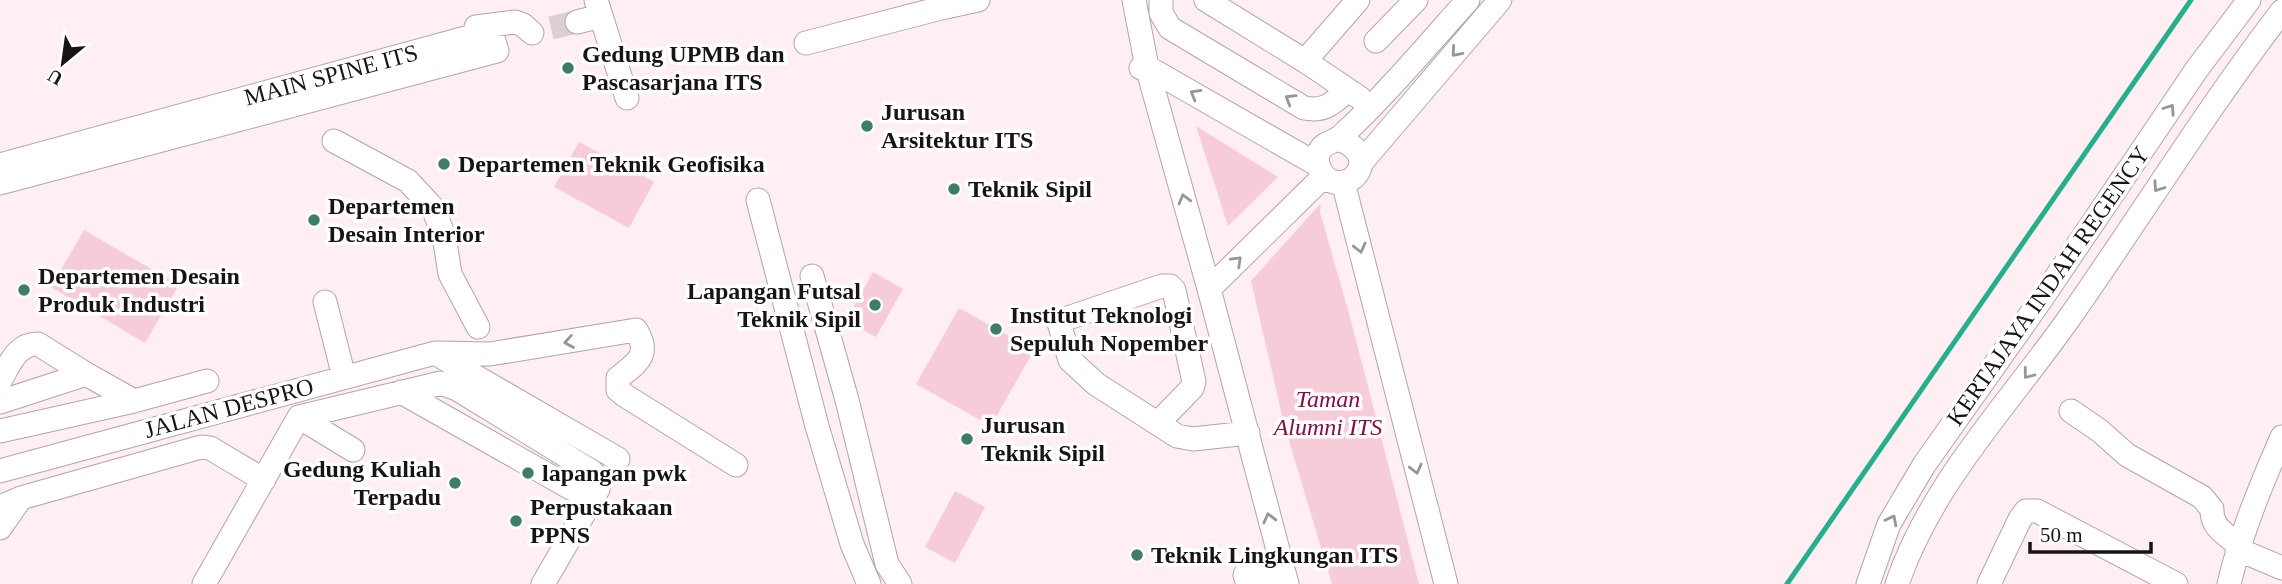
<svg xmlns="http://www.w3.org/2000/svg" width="2282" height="584" viewBox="0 0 2282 584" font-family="Georgia,serif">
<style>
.green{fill:#f5ccd7}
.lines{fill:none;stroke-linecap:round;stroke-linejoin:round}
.stream{stroke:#25af8c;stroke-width:5}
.minor-tunnel{stroke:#dcced2;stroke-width:23;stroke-dasharray:23 11;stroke-linecap:butt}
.minor-casing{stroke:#b3a4a8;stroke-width:25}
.minor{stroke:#fff;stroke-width:23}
.oneway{stroke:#979595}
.poi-dot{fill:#3f7d69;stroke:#fff;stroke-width:2.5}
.labels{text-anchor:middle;stroke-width:7;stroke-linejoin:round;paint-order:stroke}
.poi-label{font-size:24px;font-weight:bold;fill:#181314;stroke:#fff;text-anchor:start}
.street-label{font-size:24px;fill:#181314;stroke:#fff}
.park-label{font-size:24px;font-style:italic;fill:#850e45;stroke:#fff}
</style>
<rect width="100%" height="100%" fill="#ffeff3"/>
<!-- green -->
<path class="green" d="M1196,126l82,51 -50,49z
M579,142l75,40 -25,46 -75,-41z
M1321,203l-1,9 30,105 69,267h-87l-48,-160 -33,-143z
M84,230l95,55 -34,58 -94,-56z
M873,272l30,17 -27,48 -30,-16z
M959,308l75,42 -43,76 -75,-42z
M955,491l30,16 -30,56 -30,-16z"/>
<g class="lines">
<!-- stream -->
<path class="stream" d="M1787,584l404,-584"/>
<!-- minor-tunnel -->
<path class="minor-tunnel" d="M551,28l26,-6"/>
<!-- minor casing -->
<g class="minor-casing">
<path id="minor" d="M596,0l31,98
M940,0l1,8 37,-8
M1134,0l13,67 62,222
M1161,0v13l9,15 134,80c22,4 28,-5 44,-18
M1206,0l99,61 55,37
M577,22l24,-6
M476,27l39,-5 8,3 9,8
M1376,41l40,-41
M806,43l135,-35
M1305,61l53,-61
M1141,68l6,-1 171,98
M1338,139c40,13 20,49 -4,43 -12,-3 -20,-19 -15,-30 5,-10 13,-9 21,-15 4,-3 8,-8 12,-11 41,-39 78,-84 116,-126
M334,141l74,40 25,27 11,28 6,38 28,53
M1361,163l139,-163
M0,165l491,-134 6,20 -497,132
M1343,182l103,402
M758,200l59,226 35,118 17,40
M812,276l35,124 40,164 13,20
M325,302l19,75
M435,353l183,106
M0,381c10,-17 16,-37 38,-37l48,30 48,27 73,-20
M401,392l191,108
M0,402l86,-28
M2071,411l29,20 27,24 75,42 10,12c-1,18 13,25 27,36
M299,417l54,33
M1158,423l34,-35 2,-6 -20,-92 -4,-4h-8l-97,33 -6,4 11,37 26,24 81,52 16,3 55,-6
M0,431l134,-30
M0,471l435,-118 55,1 146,-24c15,25 2,32 -18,48v12l6,5 112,70
M0,507l21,-9 180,-51 9,1 54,32
M0,528l21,-30
M2237,549l45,19
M204,584l95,-167 142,-34 16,6 134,82 8,9 -1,9 -55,95
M1248,584l-3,-9 37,-3
M1287,584l-78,-295 115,-113
M1868,584l21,-60 35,-59 116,-164 157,-232 52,-69
M1897,584c35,-102 112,-180 173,-267 71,-101 136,-207 212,-306
M1989,584l31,-65 6,-8h11l139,73
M2229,584c12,-51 32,-99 53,-147"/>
</g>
<!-- minor -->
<use href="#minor" class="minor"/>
</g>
<!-- one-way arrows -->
<defs><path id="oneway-chevron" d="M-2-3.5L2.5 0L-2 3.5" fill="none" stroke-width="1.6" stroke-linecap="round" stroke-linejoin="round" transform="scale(1.75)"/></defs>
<g class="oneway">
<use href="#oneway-chevron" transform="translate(1456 52) rotate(131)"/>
<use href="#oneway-chevron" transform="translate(1195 94) rotate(-150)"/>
<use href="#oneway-chevron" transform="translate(1290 99) rotate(-149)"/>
<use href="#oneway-chevron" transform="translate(2170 109) rotate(-56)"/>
<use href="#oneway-chevron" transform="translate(2158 187) rotate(124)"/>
<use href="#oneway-chevron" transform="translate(1184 199) rotate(-105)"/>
<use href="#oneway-chevron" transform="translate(1360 248) rotate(76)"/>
<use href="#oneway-chevron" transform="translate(1237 261) rotate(-44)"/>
<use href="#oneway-chevron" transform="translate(569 342) rotate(170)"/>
<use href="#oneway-chevron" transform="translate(2028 374) rotate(127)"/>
<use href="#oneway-chevron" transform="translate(1416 469) rotate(76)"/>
<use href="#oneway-chevron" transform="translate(1269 518) rotate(-104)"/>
<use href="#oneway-chevron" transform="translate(1892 520) rotate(-63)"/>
</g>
<!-- markers -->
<g class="poi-dot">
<circle cx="568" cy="68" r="7"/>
<circle cx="867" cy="126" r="7"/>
<circle cx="444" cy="164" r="7"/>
<circle cx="954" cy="189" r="7"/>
<circle cx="314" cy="220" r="7"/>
<circle cx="24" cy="290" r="7"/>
<circle cx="875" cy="305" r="7"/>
<circle cx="996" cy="329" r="7"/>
<circle cx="967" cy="439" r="7"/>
<circle cx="528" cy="473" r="7"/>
<circle cx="455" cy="483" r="7"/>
<circle cx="516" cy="521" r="7"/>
<circle cx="1137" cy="555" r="7"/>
</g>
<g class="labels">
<!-- poi labels -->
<g class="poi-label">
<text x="582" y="62">Gedung UPMB dan<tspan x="582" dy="28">Pascasarjana ITS</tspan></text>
<text x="881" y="120">Jurusan<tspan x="881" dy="28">Arsitektur ITS</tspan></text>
<text x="458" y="172">Departemen Teknik Geofisika</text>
<text x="968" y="197">Teknik Sipil</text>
<text x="328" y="214">Departemen<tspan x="328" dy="28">Desain Interior</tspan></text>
<text x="38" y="284">Departemen Desain<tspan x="38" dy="28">Produk Industri</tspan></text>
<text x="861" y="299" text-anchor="end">Lapangan Futsal<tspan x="861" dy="28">Teknik Sipil</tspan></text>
<text x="1010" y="323">Institut Teknologi<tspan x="1010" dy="28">Sepuluh Nopember</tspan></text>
<text x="981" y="433">Jurusan<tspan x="981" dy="28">Teknik Sipil</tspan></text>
<text x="441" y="477" text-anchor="end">Gedung Kuliah<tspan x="441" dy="28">Terpadu</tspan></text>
<text x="542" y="481">lapangan pwk</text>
<text x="530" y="515">Perpustakaan<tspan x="530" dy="28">PPNS</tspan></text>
<text x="1151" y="563">Teknik Lingkungan ITS</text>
</g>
<!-- street labels -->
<g class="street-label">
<text transform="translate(331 75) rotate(-15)" y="8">MAIN SPINE ITS</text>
<text transform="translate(2048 286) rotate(-55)" y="8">KERTAJAYA INDAH REGENCY</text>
<text transform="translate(229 408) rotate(-15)" y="8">JALAN DESPRO</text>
</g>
<!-- park labels -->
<g class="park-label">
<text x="1328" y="407">Taman<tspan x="1328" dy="28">Alumni ITS</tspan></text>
</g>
</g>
<!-- north arrow -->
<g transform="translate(63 63) rotate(209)" stroke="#ffffff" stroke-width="5" paint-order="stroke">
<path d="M0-5L12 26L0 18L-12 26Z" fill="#181314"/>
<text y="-10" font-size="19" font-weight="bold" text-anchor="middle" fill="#181314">U</text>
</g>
<!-- scale -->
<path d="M2030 542v10h121v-10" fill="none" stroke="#181314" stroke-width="3.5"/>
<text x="2040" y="542" font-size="21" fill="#181314" stroke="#ffffff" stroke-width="5" paint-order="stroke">50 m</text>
</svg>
